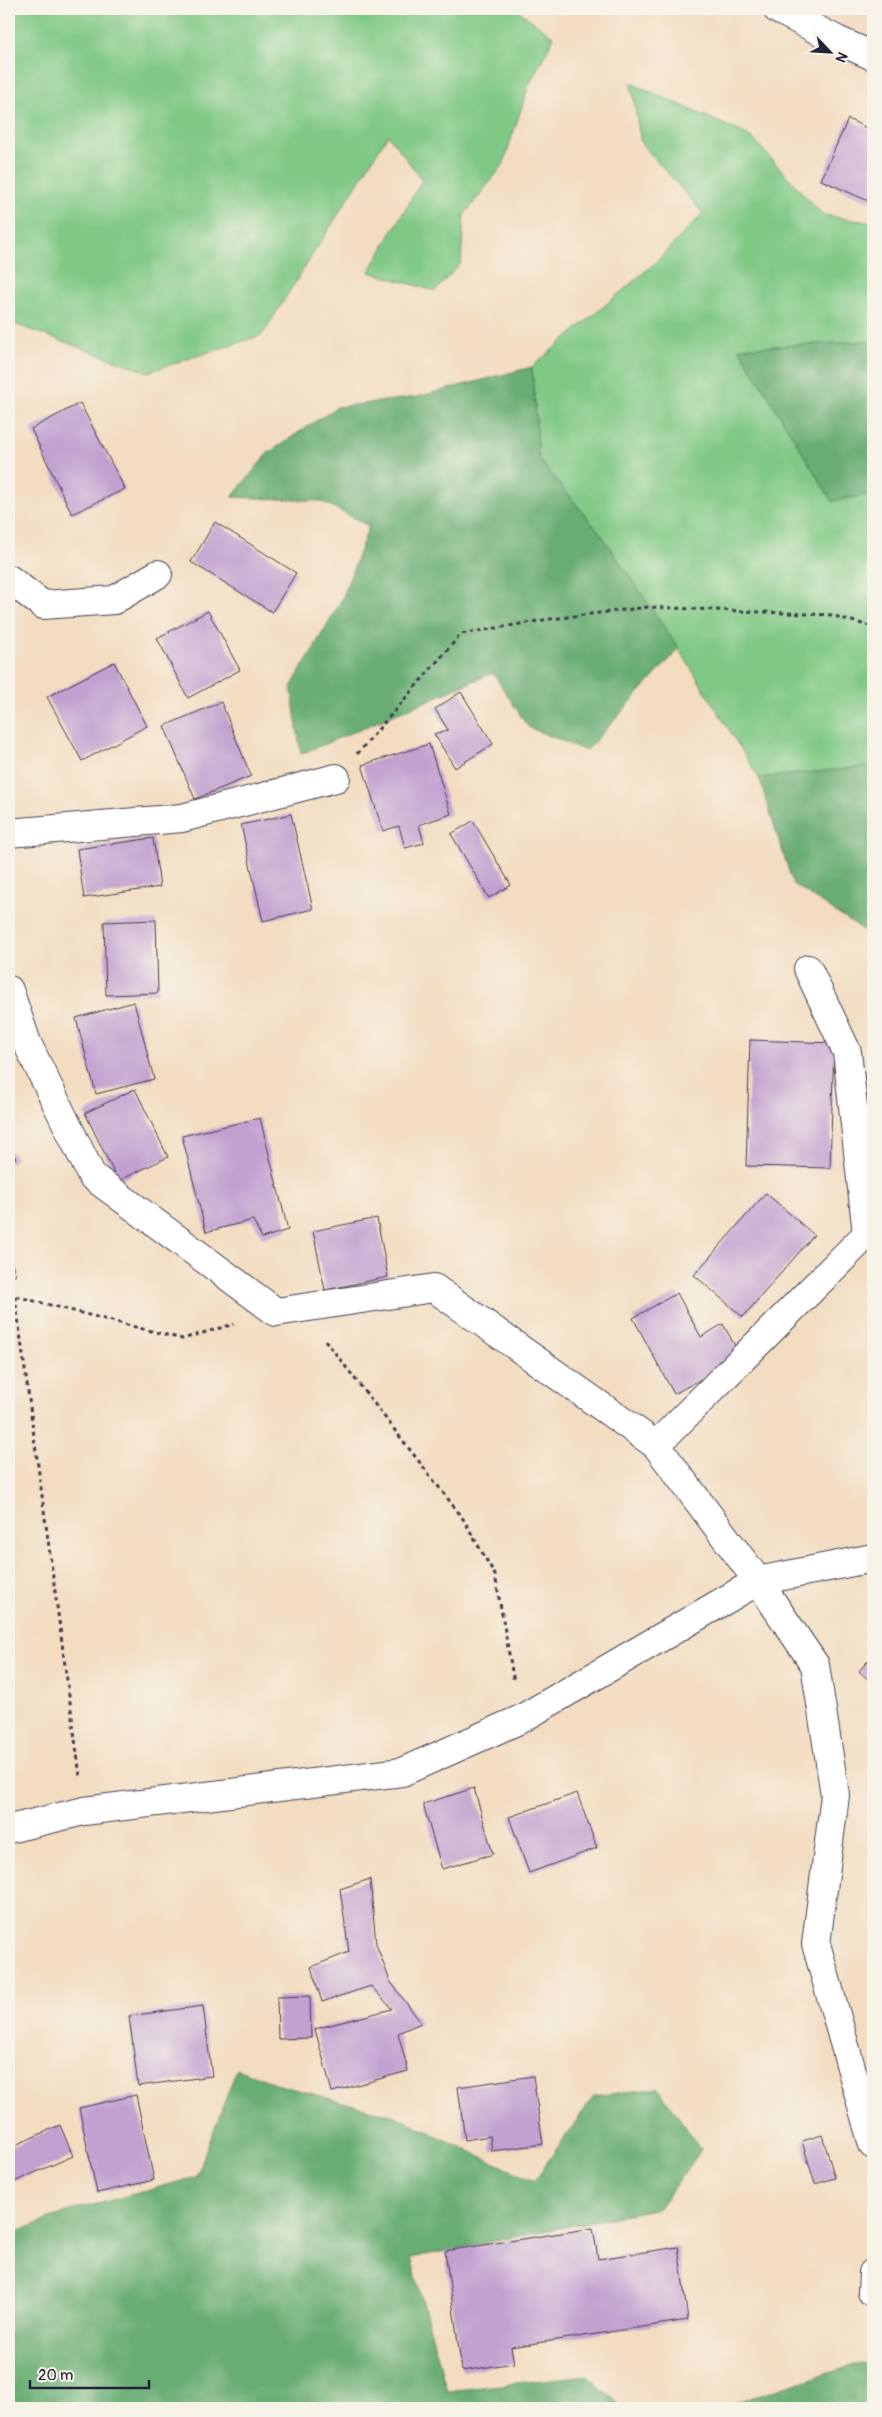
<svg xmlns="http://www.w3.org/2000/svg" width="882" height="2417" viewBox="0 0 882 2417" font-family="Pangolin,sans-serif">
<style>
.green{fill:#80c985;stroke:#517660}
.forest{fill:#68ad72;stroke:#456856}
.building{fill:#c2a0d0}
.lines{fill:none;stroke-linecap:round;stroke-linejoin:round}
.minor-casing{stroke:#413e4f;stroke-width:30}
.path{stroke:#413e4f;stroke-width:3;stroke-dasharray:4 4;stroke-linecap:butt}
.minor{stroke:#fff;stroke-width:28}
</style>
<rect width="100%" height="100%" fill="#f7f3e8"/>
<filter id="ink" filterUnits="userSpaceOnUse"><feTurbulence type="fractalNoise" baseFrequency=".02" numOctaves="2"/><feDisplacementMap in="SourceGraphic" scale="10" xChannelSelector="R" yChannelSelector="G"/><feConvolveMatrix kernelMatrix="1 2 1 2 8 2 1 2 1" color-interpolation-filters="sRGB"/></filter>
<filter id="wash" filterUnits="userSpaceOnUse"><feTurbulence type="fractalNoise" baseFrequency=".0096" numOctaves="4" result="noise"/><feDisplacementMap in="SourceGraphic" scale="20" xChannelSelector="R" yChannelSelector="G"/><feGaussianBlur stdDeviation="1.12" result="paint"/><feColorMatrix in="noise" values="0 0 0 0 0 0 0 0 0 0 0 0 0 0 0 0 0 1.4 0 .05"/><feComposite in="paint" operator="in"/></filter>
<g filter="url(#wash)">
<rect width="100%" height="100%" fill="#f3dcc0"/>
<!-- green -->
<path class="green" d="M9,9h507l38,28 -26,50 -25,78 -39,50 -3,48 -26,28 -66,-19 53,-92 -34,-45 -126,200 -114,37 -139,-50z
M631,83l119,53 73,79 50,8v118l-134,7 93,153 41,-7v272l-114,12 -80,-129 -79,-116 -61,-74 -7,-92 123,-104 48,-50 -62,-70z"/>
<!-- forest -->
<path class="forest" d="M873,341v153l-41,7 -93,-153z
M532,367l7,92 61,74 79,116 -93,102 -58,-24 -35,-54 -192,81 -10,-67 51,-88 27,-73 -48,-25 -89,-4 36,-44 69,-46 80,-10z
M873,766v171l-80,-53 -34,-106z
M237,2069l46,17 112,30 139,65 60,-85 64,-8 43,61 -42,59 -248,50 36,133 140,-16 35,33h-613v-173l58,-23 129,-35z
M861,2363l12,5v40h-155z"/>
<g id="blocks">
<!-- building -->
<path class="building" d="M848,119l25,12v72l-52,-23z
M80,403l45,86 -53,25 -41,-85z
M215,522l81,51 -24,39 -81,-50z
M208,611l32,59 -52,28 -31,-60z
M114,662l33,64 -65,35 -35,-64z
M461,692l32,52 -38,24 -21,-34 14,-4 -13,-21z
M221,702l30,74 -56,23 -31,-73z
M429,744l22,70 -32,11 5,18 -19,5 -6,-22 -16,5 -21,-66z
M291,814l22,95 -50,12 -22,-96z
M473,821l38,64 -22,13 -38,-64z
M153,838l7,49 -76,11 -7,-49z
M156,920l2,73 -52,2 -2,-73z
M134,1002l20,77 -58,15 -20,-76z
M750,1040l84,3 -4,125 -84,-2z
M871,1052l2,1v43l-11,-2z
M135,1089l33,68 -50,24 -33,-68z
M260,1118l28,112 -26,8 -9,-18 -47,12 -24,-96z
M9,1148l7,10 -7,7z
M766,1193l48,42 -71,82 -49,-42z
M377,1218l11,59 -63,13 -12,-59z
M9,1256l7,19 -7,3z
M677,1293l24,44 22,-13 18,33 -67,37 -41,-76z
M873,1655v29l-14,-13z
M474,1788l19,66 -51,15 -19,-65z
M577,1793l20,55 -68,25 -20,-56z
M370,1879l6,65 14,37 31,42 -23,10 10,38 -76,21 -17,-63 77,-20 -21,-23 -49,16 -11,-35 38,-15 -9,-63z
M310,1996l1,42 -33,1 -1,-42z
M203,2006l9,70 -74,10 -9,-70z
M533,2076l10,68 -51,7 -2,-15 -25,4 -7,-53z
M136,2095l18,85 -57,13 -18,-85z
M60,2125l13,31 -64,28v-36z
M822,2135l13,43 -20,6 -13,-43z
M593,2228l5,31 80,-12 10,73 -177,27 3,16 -52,8 -17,-120z"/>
</g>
</g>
<g filter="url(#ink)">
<use href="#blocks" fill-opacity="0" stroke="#413e4f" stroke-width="1"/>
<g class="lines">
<!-- minor casing -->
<g class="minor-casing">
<path id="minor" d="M777,9l60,31 36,16
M9,579l34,26 71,-5 44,-26
M9,833l173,-15 154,-40
M9,990l18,53 65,133 184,136 158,-24 222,157 102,136 57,84 20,130 -19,149 57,201
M656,1445l211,-211 -20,-182 -39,-83
M9,1829l75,-18 318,-39 119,-53 237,-138 115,-23
M872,2292l1,-19"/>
</g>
<!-- path -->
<path class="path" d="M357,754l104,-120 89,-15 99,-12 182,8 42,12
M15,1296l65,480
M9,1298l6,-2 167,43 52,-15
M325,1340l137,177 33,58 19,107"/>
<!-- minor -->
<use href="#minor" class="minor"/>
</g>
</g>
<!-- margin -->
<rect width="882" height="2417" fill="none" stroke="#f7f3e8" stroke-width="30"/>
<!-- north arrow -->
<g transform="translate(830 52) rotate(115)" stroke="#f7f3e8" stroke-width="4" paint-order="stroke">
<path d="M0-4L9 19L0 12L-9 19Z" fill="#22223b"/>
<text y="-8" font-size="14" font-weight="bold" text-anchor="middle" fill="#22223b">N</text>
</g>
<!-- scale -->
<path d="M30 2380v8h119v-8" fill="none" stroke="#22223b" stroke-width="2.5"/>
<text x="38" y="2380" font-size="15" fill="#22223b" stroke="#f7f3e8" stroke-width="4" paint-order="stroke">20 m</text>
</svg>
